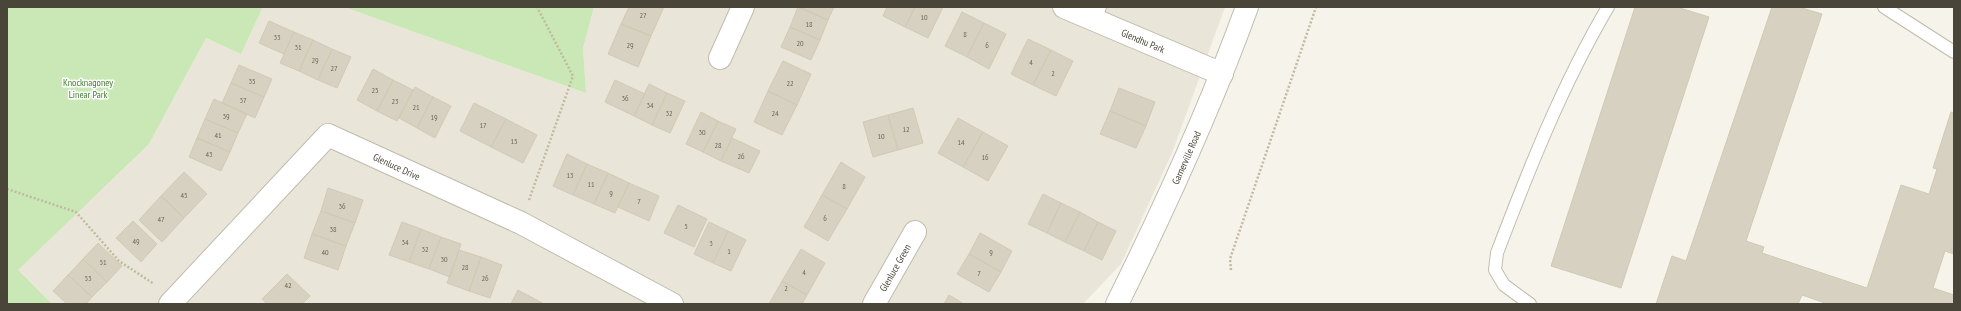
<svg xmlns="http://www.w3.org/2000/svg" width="1961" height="311" viewBox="0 0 1961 311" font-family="'PT Sans Narrow',sans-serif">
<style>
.residential{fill:#e9e6d9}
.green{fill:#c9e8b5}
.building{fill:#d6d1c0;stroke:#d1cab3}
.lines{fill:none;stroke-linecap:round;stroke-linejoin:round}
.service-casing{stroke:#c0bcad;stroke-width:14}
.minor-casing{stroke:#c0bcad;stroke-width:24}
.tertiary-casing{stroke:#c0bcad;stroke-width:24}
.path{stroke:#c2ba9e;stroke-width:2.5;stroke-dasharray:2 2;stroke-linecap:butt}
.service{stroke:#fff;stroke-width:12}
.minor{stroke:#fff;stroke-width:22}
.tertiary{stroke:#fff;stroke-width:22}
.labels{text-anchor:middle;stroke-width:3;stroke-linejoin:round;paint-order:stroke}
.number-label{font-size:8px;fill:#6c685a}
.street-label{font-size:10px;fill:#494538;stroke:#fff}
.park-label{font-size:10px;fill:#3e7a2c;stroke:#fff}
</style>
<rect width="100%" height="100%" fill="#f5f3ea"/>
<!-- residential -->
<path class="residential" d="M263,7h81l242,86 -3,-45 11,-41h631l-53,146 -51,111 -38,40h-1031l-35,-34 132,-126 57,-106 35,16z"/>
<!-- green -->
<path class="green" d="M7,7h256l-22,47 -35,-16 -57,106 -131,126 34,34h-45z
M344,7h250l-11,41 3,45z"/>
<!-- building -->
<path class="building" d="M629,7h35l-13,29 -30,-12z
M798,7h36l-6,13z
M798,7l30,13 -8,20 -30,-13z
M887,7h28l-10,20 -22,-11z
M915,7h28l-15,31 -23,-11z
M1635,7h42l32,10 -88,271 -70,-22z
M1772,7h27l23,7 -76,227 18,6 -2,6 105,35 34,-103 28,9 8,-25 -4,-1 18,-56 3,1v141l-9,-3 -12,37 21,7v9h-126l-26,-9 -4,9h-142l16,-48 14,5z
M962,12l22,11 -17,34 -22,-11z
M269,21l25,11 -10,22 -25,-11z
M984,23l22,11 -17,35 -22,-12z
M621,24l30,12 -13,31 -30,-13z
M790,27l30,13 -9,20 -30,-13z
M294,32l19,8 -14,31 -19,-8z
M1028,39l23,11 -18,35 -22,-11z
M313,40l19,9 -14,31 -19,-9z
M332,49l19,8 -14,31 -19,-8z
M1051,50l22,11 -17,35 -23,-11z
M783,61l28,13 -14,31 -29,-14z
M239,65l33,14 -8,18 -33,-14z
M373,69l20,11 -16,31 -20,-11z
M393,80l20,10 -16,31 -20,-10z
M615,80l30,14 -11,22 -29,-14z
M231,83l33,14 -9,21 -33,-15z
M649,84l18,9 -15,32 -18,-9z
M415,87l18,10 -16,31 -18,-10z
M1119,88l36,14 -9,24 -36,-15z
M768,91l29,14 -15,30 -28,-13z
M667,93l18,8 -15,32 -18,-8z
M433,97l18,9 -16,32 -18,-10z
M214,99l33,15 -9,19 -33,-14z
M474,103l32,16 -15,28 -31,-16z
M913,108l10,35 -25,7 -10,-35z
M1110,111l36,15 -10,22 -36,-14z
M701,112l17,9 -15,31 -17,-8z
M888,115l10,35 -25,7 -10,-35z
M958,118l25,14 -20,35 -25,-14z
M205,119l33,14 -8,19 -33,-14z
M506,119l31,16 -14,28 -32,-16z
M718,121l18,8 -15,32 -18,-9z
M983,132l25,14 -20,35 -25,-14z
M197,138l33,14 -9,19 -32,-14z
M732,138l28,13 -11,22 -28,-12z
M567,154l20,10 -14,31 -20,-9z
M841,162l24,15 -18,32 -25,-14z
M587,164l21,9 -14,31 -21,-9z
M184,172l23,22 -23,24 -23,-22z
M608,173l21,10 -14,30 -21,-9z
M629,183l30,13 -10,25 -31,-14z
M328,188l35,12 -8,23 -34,-12z
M1043,194l18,9 -14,30 -19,-9z
M822,195l25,14 -19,32 -24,-14z
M161,196l23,22 -22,24 -23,-22z
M1061,203l19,9 -15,30 -18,-9z
M678,205l29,14 -13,28 -30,-14z
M321,211l34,12 -9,23 -34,-12z
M1080,212l18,10 -14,29 -19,-9z
M133,221l24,23 -16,18 -25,-24z
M402,222l19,7 -12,33 -20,-7z
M709,222l19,9 -15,32 -19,-9z
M1098,222l18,9 -14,29 -18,-9z
M421,229l20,8 -12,32 -20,-7z
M728,231l18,9 -15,31 -18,-8z
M980,233l32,18 -11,21 -32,-18z
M312,234l34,12 -8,24 -34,-12z
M441,237l20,7 -11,33 -21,-8z
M98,243l24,23 -15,16 -24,-23z
M801,249l24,14 -18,32 -25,-14z
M459,250l22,7 -12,34 -22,-8z
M969,254l32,18 -12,20 -32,-18z
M481,257l21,8 -12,33 -21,-7z
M83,259l24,23 -15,15 -24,-22z
M287,274l23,22 -8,8h-35l-5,-5z
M68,275l24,22 -6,7h-19l-14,-13z
M782,281l25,14 -5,9h-33z
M518,290l26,14h-33z
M949,295l15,9h-20z"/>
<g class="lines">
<!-- service casing -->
<g class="service-casing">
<path id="service" d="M1884,7l70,45
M1095,20l5,-13
M1530,304l-26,-19 -9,-15 2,-17c32,-84 65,-168 111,-246"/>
</g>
<!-- minor casing -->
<g class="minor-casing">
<g id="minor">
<path id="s1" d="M1064,7l158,67"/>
<path d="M720,58l23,-51"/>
<path id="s2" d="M170,304l158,-169 193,88 151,81"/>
<path id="s3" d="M874,304l41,-72"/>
</g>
</g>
<!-- tertiary casing -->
<g class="tertiary-casing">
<g id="tertiary">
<path id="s4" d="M1117,304c48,-97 93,-195 130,-297"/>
</g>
</g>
<!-- path -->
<path class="path" d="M7,189l69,23 43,49 35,23
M529,200l44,-124 -36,-69
M1231,270l-1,-11 86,-252"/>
<!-- service -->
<use href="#service" class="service"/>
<!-- minor -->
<use href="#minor" class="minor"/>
<!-- tertiary -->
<use href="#tertiary" class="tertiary"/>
</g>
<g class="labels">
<!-- number labels -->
<g class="number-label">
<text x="643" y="18">27</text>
<text x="924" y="20">10</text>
<text x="809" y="27">18</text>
<text x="965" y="37">8</text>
<text x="277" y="40">33</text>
<text x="800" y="46">20</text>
<text x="630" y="48">29</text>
<text x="987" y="48">6</text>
<text x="298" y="50">31</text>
<text x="315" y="63">29</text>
<text x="1031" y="65">4</text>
<text x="334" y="71">27</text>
<text x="1053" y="76">2</text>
<text x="252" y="84">35</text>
<text x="790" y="86">22</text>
<text x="375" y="93">25</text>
<text x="625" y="101">36</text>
<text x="243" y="103">37</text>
<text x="395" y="104">23</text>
<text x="650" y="108">34</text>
<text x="416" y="110">21</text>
<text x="669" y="116">32</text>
<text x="775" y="116">24</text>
<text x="226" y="119">39</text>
<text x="434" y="120">19</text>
<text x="483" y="128">17</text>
<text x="906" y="132">12</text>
<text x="702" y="135">30</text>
<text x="218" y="138">41</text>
<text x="881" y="139">10</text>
<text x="514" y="144">15</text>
<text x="961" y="145">14</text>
<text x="718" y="148">28</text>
<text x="209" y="157">43</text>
<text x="741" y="159">26</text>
<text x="985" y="160">16</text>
<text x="570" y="178">13</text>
<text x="591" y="187">11</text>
<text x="844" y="189">8</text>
<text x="611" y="196">9</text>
<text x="184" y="198">45</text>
<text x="639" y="204">7</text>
<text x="342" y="209">36</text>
<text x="825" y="221">6</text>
<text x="161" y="222">47</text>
<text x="686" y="229">5</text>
<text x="333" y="232">38</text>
<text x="136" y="244">49</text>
<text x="405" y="245">34</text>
<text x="711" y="246">3</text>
<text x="425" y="252">32</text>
<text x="729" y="254">1</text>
<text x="325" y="255">40</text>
<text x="991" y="255">9</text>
<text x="444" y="262">30</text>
<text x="103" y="265">51</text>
<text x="465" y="270">28</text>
<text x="804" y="275">4</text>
<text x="979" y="276">7</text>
<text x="88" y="281">53</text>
<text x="485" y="281">26</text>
<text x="288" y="288">42</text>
<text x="786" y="291">2</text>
</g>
<!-- street labels -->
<g class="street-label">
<text dy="4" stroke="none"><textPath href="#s1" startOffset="86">Glendhu Park</textPath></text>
<text dy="4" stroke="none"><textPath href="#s4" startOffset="162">Garnerville Road</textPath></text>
<text dy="4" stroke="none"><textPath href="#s2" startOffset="307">Glenluce Drive</textPath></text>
<text dy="4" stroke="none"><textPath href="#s3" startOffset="42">Glenluce Green</textPath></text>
</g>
<!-- park labels -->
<g class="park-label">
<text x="88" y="86">Knocknagoney<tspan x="88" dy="12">Linear Park</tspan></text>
</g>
</g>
<!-- border -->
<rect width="1961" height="311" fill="none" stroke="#494538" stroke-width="16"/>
</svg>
